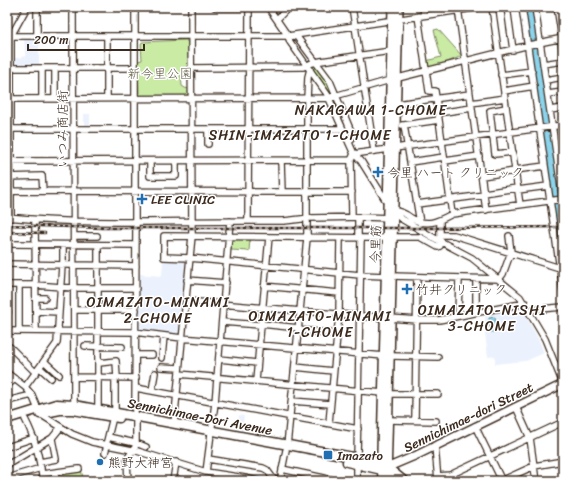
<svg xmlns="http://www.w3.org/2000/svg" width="570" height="488" viewBox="0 0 570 488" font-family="Sriracha,'Klee One',sans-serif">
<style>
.built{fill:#ecf2fd}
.green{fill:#c9eba4;stroke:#828a61}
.water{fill:#8bd4ec;stroke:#6b909a}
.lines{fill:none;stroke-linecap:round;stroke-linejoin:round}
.minor-casing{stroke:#3b2a1e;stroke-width:8}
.major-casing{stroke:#3b2a1e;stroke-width:10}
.highway-casing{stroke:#3b2a1e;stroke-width:11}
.minor{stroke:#fff;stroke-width:5.5}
.major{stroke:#fff;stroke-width:7}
.highway{stroke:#fff;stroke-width:8}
.rail-casing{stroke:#3b2a1e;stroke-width:2.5}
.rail{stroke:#fff;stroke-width:1;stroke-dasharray:3;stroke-linecap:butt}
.poi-dot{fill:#1f6fb2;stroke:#fff;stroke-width:1.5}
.labels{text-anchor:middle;stroke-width:3;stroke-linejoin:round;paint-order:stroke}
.park-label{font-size:13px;fill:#5e5a40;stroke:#fff}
.street-label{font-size:13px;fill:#3b2a1e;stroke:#fff}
.poi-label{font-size:13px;fill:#3b2a1e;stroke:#fff;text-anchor:start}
.neighbourhood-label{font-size:14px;letter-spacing:1px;fill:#3b2a1e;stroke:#fff}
</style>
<rect width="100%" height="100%" fill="#fff"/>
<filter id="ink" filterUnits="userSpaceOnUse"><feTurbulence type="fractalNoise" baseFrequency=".025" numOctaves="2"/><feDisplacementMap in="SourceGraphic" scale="8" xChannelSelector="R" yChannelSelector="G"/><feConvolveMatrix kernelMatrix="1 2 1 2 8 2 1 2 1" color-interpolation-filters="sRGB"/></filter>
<g filter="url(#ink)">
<!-- built -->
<path class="built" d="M24,40h15v26h-13z
M25,56l1,9h-11v-7h7v-1z
M84,114h6v13h-6z
M163,259l23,1 1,3 -6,71 -44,-4 1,-56 24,2z
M520,306l19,34 5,13 -18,8 -31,3v-8l-7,1 -3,-23v-22z
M239,415l5,1 -2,14 -6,-1z"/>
<!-- green -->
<path class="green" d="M438,29l24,27 -17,7v3l-18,4 -1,-9 15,-4 -7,-27z
M186,40l2,3 1,29 -8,2 1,12 3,2 4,1 -1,7h-49l-1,-35 4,-1 -1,-16 1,-2z
M315,64l14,18 5,9 -4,2 -18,-26z
M233,238h17l-1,13 -18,-1 1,-10z
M81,470l3,11h-24l-1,-8z"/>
<!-- water -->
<path class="water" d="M524,7h10l29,205v71z
M495,317l2,15h-7l-1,-14z"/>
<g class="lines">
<!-- minor casing -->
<g class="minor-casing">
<path id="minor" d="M37,7v29
M73,7l1,398
M135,7v214l1,2 -1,193
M215,7h34
M268,7l20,29 2,6 37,52 27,60 7,7 27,43 12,14 36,21 36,19 48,39 25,42 18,45
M352,7l3,19
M423,7l1,8
M492,7l28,198
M507,7l6,43
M522,7l41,283
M535,7l28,194
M557,7l5,32
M458,8l28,202
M418,16l11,75h6l17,123
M277,19l12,-12
M355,26l19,125
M7,36h281l193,-29
M107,36v62
M293,36l4,1 33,44 23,55 -4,7
M561,39l2,17
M543,64l20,-3
M7,68h127
M191,68l112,-1 9,-4 9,-2 70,-10
M501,75l31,-4
M546,80l17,-3
M504,91l30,-5
M548,94l15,-2
M55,98v-30
M7,99l321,-1 62,-18 139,-35 34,-7
M42,99v-31
M471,103l34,-5
M396,104l74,-10
M506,108l-16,3 5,43 18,-2
M550,110l13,-2
M438,113l34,-5
M402,125h2l35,-5
M404,125l16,98
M7,129h336
M208,129v15
M395,148l168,-23
M7,161l344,-1
M150,161v15h26v-15
M281,161l1,31
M445,161l34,-5
M410,162l34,-5
M515,170l30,-4
M482,176l33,-5
M7,177l35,-1 1,15
M518,190l30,-4
M11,191l341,1
M484,193l33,-5
M417,204l67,-9
M394,211c7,0 12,3 17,7 16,9 26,4 41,-4l111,-15
M7,217c85,9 172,3 257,4h20l26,-3 53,-1 28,1
M352,217l-1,-57 3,-6 35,-5
M358,217v21
M11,218v-182l16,-29
M35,220l1,110
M248,221l1,-214
M440,235h14l109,34
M74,236h23
M393,237h27l18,10 2,-1v-25
M7,244l129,1
M7,264l129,2
M63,265v-20
M386,276l-26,-1 -170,-17 -26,-1v-21l223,2
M392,276l107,3 4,-5 8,-22 -2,-16
M187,280l39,3
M7,285h29l38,3h62
M264,286l75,7
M36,298h9
M186,301l174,15 58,4h21l86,-17
M74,310h62
M529,310l34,-3
M36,311l23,1
M7,312h1
M476,312v-33
M458,316l1,-38
M222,322l38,3
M261,324l38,4
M19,330v-45
M298,330l39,4
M7,331l127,1 48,6 202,18
M7,346l3,1 26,26
M85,346l37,1
M136,355h16
M391,356l47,1
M162,358l2,-22
M219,359l38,4
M45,362l14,13
M99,363l17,-2 1,17
M161,367l18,1
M295,367l38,4
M40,368l11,10
M7,373l18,14 7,8 8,19 32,20 20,8 45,9 69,21 39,6 12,3
M179,374l204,19
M74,377l62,1
M256,381l13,-144
M7,384h2l6,-5
M25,387l32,-44 5,-78
M136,388l222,41
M152,391l3,-18
M389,394h49
M7,401l25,-6
M292,401l38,3
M516,407l14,31 6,43
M98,408v-163
M115,412v-34
M25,419c11,21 14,38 18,62
M389,420l47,1
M415,420l2,-143
M329,423l10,-109 1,-76
M174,424l18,-188 -1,-229
M475,426l27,55
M108,437l27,6
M136,443l10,4
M106,445l7,-28
M435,445l3,36
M287,446l20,-208v-139l1,-22 2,-8
M7,447l27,-9
M134,451l2,-8v-22
M105,453l2,-8
M357,458l4,-220
M208,459l55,9 4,2 8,11
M40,462l16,-3 -4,-20
M7,465l45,-27 9,-11
M282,469l56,12
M206,472l9,-69 15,-182
M42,474l37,-5
M450,475l6,6
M438,476l12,-1 113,-53
M7,478l34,-10
M180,480l2,1
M128,481l-1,-22 6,-9
M173,481l3,-19
M280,481l6,-31
M357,481v-17
M501,481l33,-15 29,-5"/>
</g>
<!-- major casing -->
<g class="major-casing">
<path id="major" d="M384,469l33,-14 146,-71
M382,481l-1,-30 11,-444
M387,481l12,-474"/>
</g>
<!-- highway casing -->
<g class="highway-casing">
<path id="highway" d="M40,414l20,-4h13l46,8
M7,419l49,-15 18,1 300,56 8,2 22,18
M347,462l35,8 13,11"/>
</g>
<!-- minor -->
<use href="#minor" class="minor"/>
<!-- major -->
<use href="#major" class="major"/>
<!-- highway -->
<use href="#highway" class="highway"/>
<!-- rail casing -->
<g class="rail-casing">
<path id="rail" d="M7,225l96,3h331l129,-1
M7,232l38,1"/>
</g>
<!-- rail -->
<use href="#rail" class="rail"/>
</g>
</g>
<!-- markers -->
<g class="poi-dot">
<path d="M376 166h4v4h4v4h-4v4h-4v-4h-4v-4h4z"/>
<path d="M140 193h4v4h4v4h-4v4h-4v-4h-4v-4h4z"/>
<path d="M405 283h4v4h4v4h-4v4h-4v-4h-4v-4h4z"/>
<rect x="323" y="450" width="10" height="10" rx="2"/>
<circle cx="100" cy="462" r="4"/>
</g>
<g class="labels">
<!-- park labels -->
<g class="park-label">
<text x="160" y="78">新今里公園</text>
</g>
<!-- street labels -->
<g class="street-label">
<text transform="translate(62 129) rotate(-90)" y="5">いつみ商店街</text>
<text transform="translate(375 244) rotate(-88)" y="5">今里筋</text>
<text transform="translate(200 416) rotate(11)" y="5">Sennichimae-Dori Avenue</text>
<text transform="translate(468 417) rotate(-26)" y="5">Sennichimae-dori Street</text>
</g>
<!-- poi labels -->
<g class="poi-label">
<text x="387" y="177">今里 ハート クリニック</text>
<text x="151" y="204">LEE CLINIC</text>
<text x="416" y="294">竹井クリニック</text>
<text x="337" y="460">Imazato</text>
<text x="108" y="467">熊野大神宮</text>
</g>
<!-- neighbourhood labels -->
<g class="neighbourhood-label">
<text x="371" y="115">NAKAGAWA 1-CHOME</text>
<text x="300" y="140">SHIN-IMAZATO 1-CHOME</text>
<text x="158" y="307">OIMAZATO-MINAMI<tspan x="158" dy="16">2-CHOME</tspan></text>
<text x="482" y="315">OIMAZATO-NISHI<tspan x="482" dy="16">3-CHOME</tspan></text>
<text x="320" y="321">OIMAZATO-MINAMI<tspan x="320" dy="16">1-CHOME</tspan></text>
</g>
</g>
<!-- margin -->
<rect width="570" height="488" fill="none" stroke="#fff" stroke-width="24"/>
<rect x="12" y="12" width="546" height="464" fill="none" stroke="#3b2a1e" stroke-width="1.5" filter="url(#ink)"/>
<!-- scale -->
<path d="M28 44v6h116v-6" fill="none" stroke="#3b2a1e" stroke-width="2"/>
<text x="34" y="44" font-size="12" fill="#3b2a1e" stroke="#ffffff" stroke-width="3" paint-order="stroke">200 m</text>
</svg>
